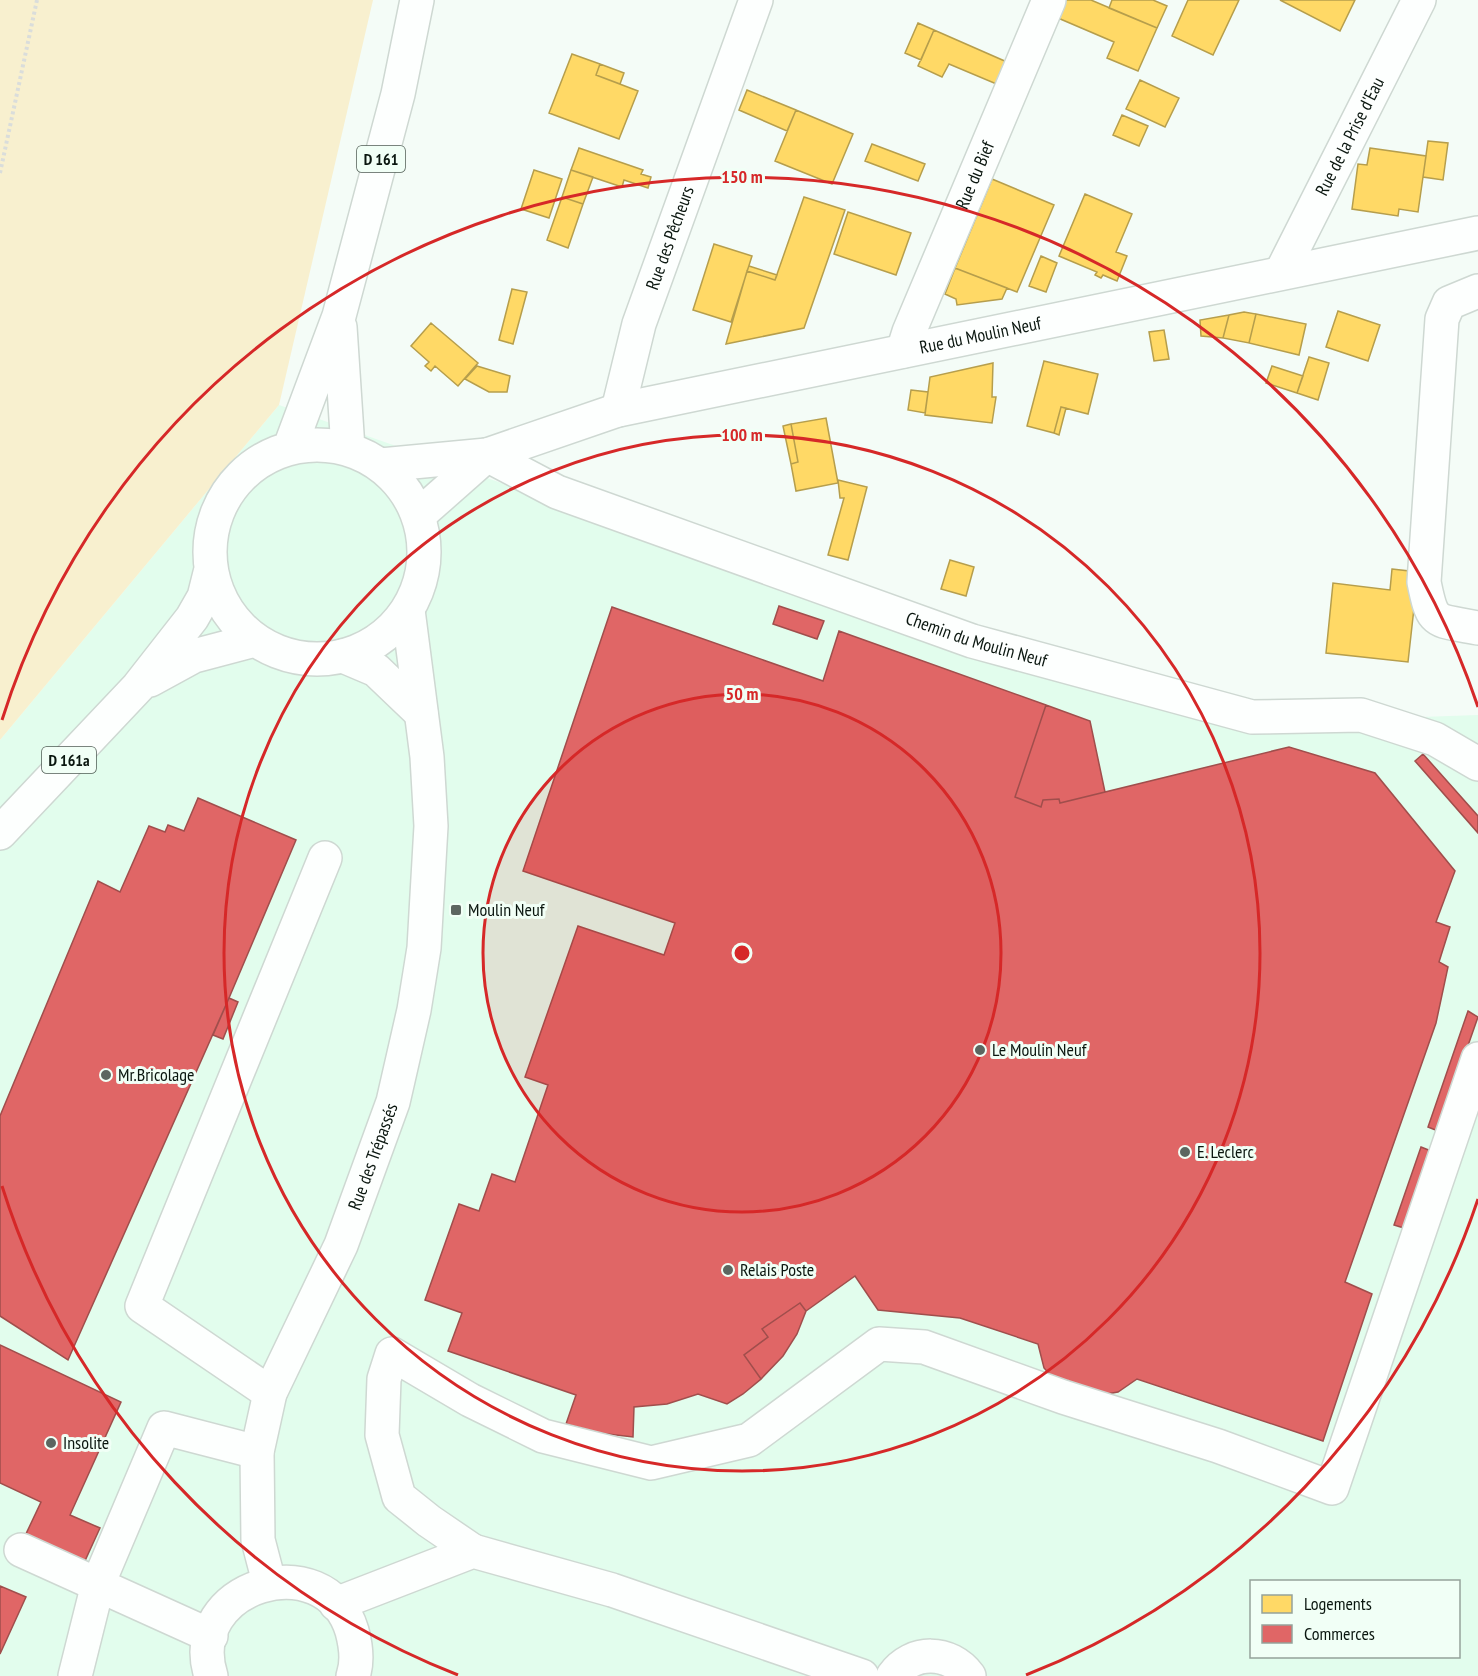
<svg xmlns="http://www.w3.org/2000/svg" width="1478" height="1676" viewBox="0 0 1478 1676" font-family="'PT Sans Narrow',sans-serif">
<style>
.built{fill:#e2fded;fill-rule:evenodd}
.green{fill:#f8f0cf}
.homes{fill:#ffd966;stroke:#b69e4c;stroke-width:1.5}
.shops{fill:#e06666;stroke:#a04e4c;stroke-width:1.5}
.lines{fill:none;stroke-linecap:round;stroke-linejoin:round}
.minor-casing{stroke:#ced8d2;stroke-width:36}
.major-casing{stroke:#ced8d2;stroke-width:36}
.path{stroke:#dadddb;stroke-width:4;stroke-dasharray:3 3;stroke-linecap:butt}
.minor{stroke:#fdfffe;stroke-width:33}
.major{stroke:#fdfffe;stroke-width:33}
.ring{fill:none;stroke:#d62828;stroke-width:3}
.poi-dot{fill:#5c6660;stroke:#f1fff6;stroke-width:2}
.labels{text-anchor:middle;stroke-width:6;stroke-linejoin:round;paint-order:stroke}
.shield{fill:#f1fff6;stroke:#4f5c54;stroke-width:1.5}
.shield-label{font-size:16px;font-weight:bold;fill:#0a160f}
.street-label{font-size:18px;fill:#0a160f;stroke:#f1fff6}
.poi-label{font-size:18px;fill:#0a160f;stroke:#f1fff6;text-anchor:start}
.centre{fill:#d62828;stroke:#f1fff6;stroke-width:3}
.ring-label{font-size:18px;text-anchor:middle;font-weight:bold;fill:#d62828;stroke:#f1fff6;stroke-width:6;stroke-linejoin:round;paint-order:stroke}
</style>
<rect width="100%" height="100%" fill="#f4fcf7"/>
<!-- built -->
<path class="built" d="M279,405l693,243 279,75 227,-8v961h-1478v-936zM1252,1582h206v74h-206z"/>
<!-- green -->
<path class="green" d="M0,0h373l-94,405 -279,335z"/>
<!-- homes -->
<path class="homes" d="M1065,0h26l66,28 -19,43 -31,-13 7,-16 -56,-24z
M1112,0h41l14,6 -10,22 -48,-20z
M1188,0h51l-26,55 -41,-19z
M1280,0h75l-15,31z
M918,23l16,7 -13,30 -16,-7z
M934,30l82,36 -10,22 -57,-24 -7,13 -24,-11z
M572,54l28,10 -4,11 42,16 -19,48 -70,-26z
M600,64l24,9 -4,11 -24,-9z
M1140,80l39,18 -14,29 -39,-18z
M747,90l49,20 -9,21 -48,-21z
M796,110l57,24 -21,50 -57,-23z
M1122,115l26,11 -9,20 -26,-11z
M1428,141l20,2 -5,37 -20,-3z
M872,144l53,20 -7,17 -53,-20z
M579,148l64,22 -2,4 10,3 -3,11 -24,-8 -2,7 -51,-17z
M1370,148l56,8 -8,56 -19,-3 -1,7 -46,-7 6,-45 9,1z
M534,170l28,9 -13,39 -28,-9z
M571,170l22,7 -10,27 -21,-7z
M992,179l62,26 -37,87 -62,-24z
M1085,194l47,20 -16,38 11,4 -10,25 -14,-6 -2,3 -6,-3 2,-3 -38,-16z
M562,197l21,7 -15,44 -21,-8z
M804,197l41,13 -41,118 -78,16 21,-73 28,9z
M848,212l63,21 -15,42 -62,-21z
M714,244l38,12 -21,66 -38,-12z
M1041,256l16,7 -11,29 -17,-6z
M749,266l28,9 -2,5 -28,-9z
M955,268l52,20 -5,11 -45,6 -1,-6 -11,-5z
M512,289l15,3 -14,52 -14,-4z
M1338,311l42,14 -12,36 -42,-14z
M1244,312l12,2 -7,29 -26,-5 6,-23z
M1256,314l50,10 -7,31 -50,-12z
M1229,315l-6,23 -22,-2 -1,-16z
M431,323l47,40 -20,23 -23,-20 -4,5 -6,-5 4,-4 -18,-16z
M1164,330l5,29 -15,2 -5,-29z
M1309,357l20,6 -11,37 -21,-7z
M1044,361l54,13 -10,40 -27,-7 -7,26 -27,-7z
M993,363l-1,34h4l-4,26 -67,-8 5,-38z
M477,366l33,10 -3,16h-18l-24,-13z
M1272,366l31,10 -6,17 -31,-10z
M911,390l17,2 -3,21 -17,-3z
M1061,407l5,1 -7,27 -5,-2z
M826,418l12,65 -42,8 -5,-27 7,-2 -7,-38z
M791,424l7,38 -7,2 -8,-38z
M838,480l29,7 -19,73 -20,-5 16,-57h-4z
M950,560l24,7 -8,29 -25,-7z
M1392,569l26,3 -10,90 -82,-9 7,-70 57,7z"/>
<!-- shops -->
<path class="shops" d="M779,606l45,15 -7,18 -44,-15z
M612,607l211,74 16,-50 207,74 -31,92 26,10 2,-7 16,-1 1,4 229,-56 86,26 80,98 -19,51 14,5 -11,35 9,5 -12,56 -91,259 27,12 -49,147 -186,-62 -19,13 -23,4 -31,-6 -20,-22 -6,-24 -78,-26 -82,-8 -23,-34 -49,35 -6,-8 -38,26 6,8 -24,18 17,24 -18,15 -16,10 -29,-10 -31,10 -33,3 -1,30 -34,-4 -33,-9 10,-29 -128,-44 14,-38 -37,-13 34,-96 20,7 13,-37 23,8 33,-97 -23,-8 53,-151 86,29 11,-32 -152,-52z
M1046,705l44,16 15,71 -45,11 -1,-4 -16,1 -2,7 -26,-10z
M1423,754l55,62v17l-63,-72z
M198,798l98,42 -67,158 -161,362 -68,-44v-200l98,-235 22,11 29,-66 16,6 3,-7 16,6z
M229,998l9,4 -15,37 -10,-4z
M1468,1011l10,6 -40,114 -10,-4z
M1421,1147l10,4 -27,77 -10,-3z
M800,1303l6,8 -9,23 -14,22 -22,23 -17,-24 24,-18 -6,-8z
M0,1345l121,57 -51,113 30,13 -16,35 -59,-27 16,-34 -41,-19z
M0,1586l26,11 -26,57z"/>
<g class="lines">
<!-- minor casing -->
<g class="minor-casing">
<g id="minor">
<path id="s1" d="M1281,273l138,-273"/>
<path d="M1478,291l-29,12 -7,16 -18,263c9,45 11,37 54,46"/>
<path id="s2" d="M903,351l6,-19 140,-332"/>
<path id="s3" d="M618,410l21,-86 117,-324"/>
<path id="s4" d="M487,455l70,37 415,149 280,76 109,-2 74,24 43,25"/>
<path id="s5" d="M381,465l106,-10 131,-45 860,-177"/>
<path d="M419,515l68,-60"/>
<path d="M343,656l33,14 45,43"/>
<path d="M270,1393l-128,-87 183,-448"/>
<path d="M21,1550l190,86"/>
<path d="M473,1551l-44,-30 -30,-24 -17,-62 2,-56 8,-25 78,46 73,36 108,27 98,-23 130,-96 45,3 139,50 155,49 114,42 146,-429"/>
<path id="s6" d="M269,1582l-11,-42 -1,-88 13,-59 71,-148 52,-143 21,-92 10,-62 7,-122 -4,-69 -19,-147"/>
<path d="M336,1604l137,-53 139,39 250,86"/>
<path d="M75,1676l23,-92 66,-156 93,24"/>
<path d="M211,1676c-29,-90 114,-134 141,-45 4,15 6,31 1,45"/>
<path d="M893,1676c19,-27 57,-26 76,0"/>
</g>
</g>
<!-- major casing -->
<g class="major-casing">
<path id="major" d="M340,327l8,122
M210 552a107 107 0 1 1 214 0a107 107 0 1 1-214 0Z
M290,447l49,-131 59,-222 19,-94
M150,680l44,-24 61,-16
M0,833l138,-146 54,-69 12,-21 7,-28"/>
</g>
<!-- path -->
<path class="path" d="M0,173l37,-173"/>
<!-- minor -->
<use href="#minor" class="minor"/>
<!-- major -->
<use href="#major" class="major"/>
</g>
<!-- distance rings -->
<circle cx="742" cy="953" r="259" fill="#d62828" fill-opacity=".12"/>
<g class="ring">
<circle cx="742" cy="953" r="259"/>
<circle cx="742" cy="953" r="518"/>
<path d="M1478 1199A776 776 0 0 1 1026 1675M458 1675A776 776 0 0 1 2 1186M2 720A776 776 0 0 1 1478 707"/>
</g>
<!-- markers -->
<g class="poi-dot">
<rect x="450" y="904" width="12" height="12" rx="3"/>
<circle cx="980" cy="1050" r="6"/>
<circle cx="106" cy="1075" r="6"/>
<circle cx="1185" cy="1152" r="6"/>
<circle cx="728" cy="1270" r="6"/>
<circle cx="51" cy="1443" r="6"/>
</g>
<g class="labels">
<!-- shield labels -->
<g class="shield">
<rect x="357" y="146" width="48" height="26" rx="4.5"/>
<rect x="42" y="747" width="54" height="26" rx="4.5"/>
</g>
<g class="shield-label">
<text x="381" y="165">D 161</text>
<text x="69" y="766">D 161a</text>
</g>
<!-- street labels -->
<g class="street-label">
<text dy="6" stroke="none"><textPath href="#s1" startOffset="153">Rue de la Prise d'Eau</textPath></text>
<text dy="6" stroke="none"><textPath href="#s2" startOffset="190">Rue du Bief</textPath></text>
<text dy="6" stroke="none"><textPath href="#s3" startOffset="180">Rue des Pêcheurs</textPath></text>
<text dy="6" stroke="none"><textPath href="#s5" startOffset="615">Rue du Moulin Neuf</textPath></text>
<text dy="6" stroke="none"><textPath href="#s4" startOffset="524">Chemin du Moulin Neuf</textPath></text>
<text dy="6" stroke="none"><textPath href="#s6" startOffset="450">Rue des Trépassés</textPath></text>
</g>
<!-- poi labels -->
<g class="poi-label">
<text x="468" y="916">Moulin Neuf</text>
<text x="992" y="1056">Le Moulin Neuf</text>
<text x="118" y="1081">Mr.Bricolage</text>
<text x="1197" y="1158">E. Leclerc</text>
<text x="740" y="1276">Relais Poste</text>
<text x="63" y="1449">Insolite</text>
</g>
</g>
<circle cx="742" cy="953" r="9" class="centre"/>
<g class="ring-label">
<text x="742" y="183">150 m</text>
<text x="742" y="441">100 m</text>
<text x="742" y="700">50 m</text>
</g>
<!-- legend -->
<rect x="1250" y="1580" width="210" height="78" fill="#f1fff6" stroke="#95a29a" stroke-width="1.5"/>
<rect x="1262" y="1595" width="30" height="18" fill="#ffd966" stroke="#95a29a" stroke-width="1.5"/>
<text x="1304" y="1610" font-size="18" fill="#0a160f">Logements</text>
<rect x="1262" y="1625" width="30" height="18" fill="#e06666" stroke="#95a29a" stroke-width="1.5"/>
<text x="1304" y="1640" font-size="18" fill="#0a160f">Commerces</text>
</svg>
